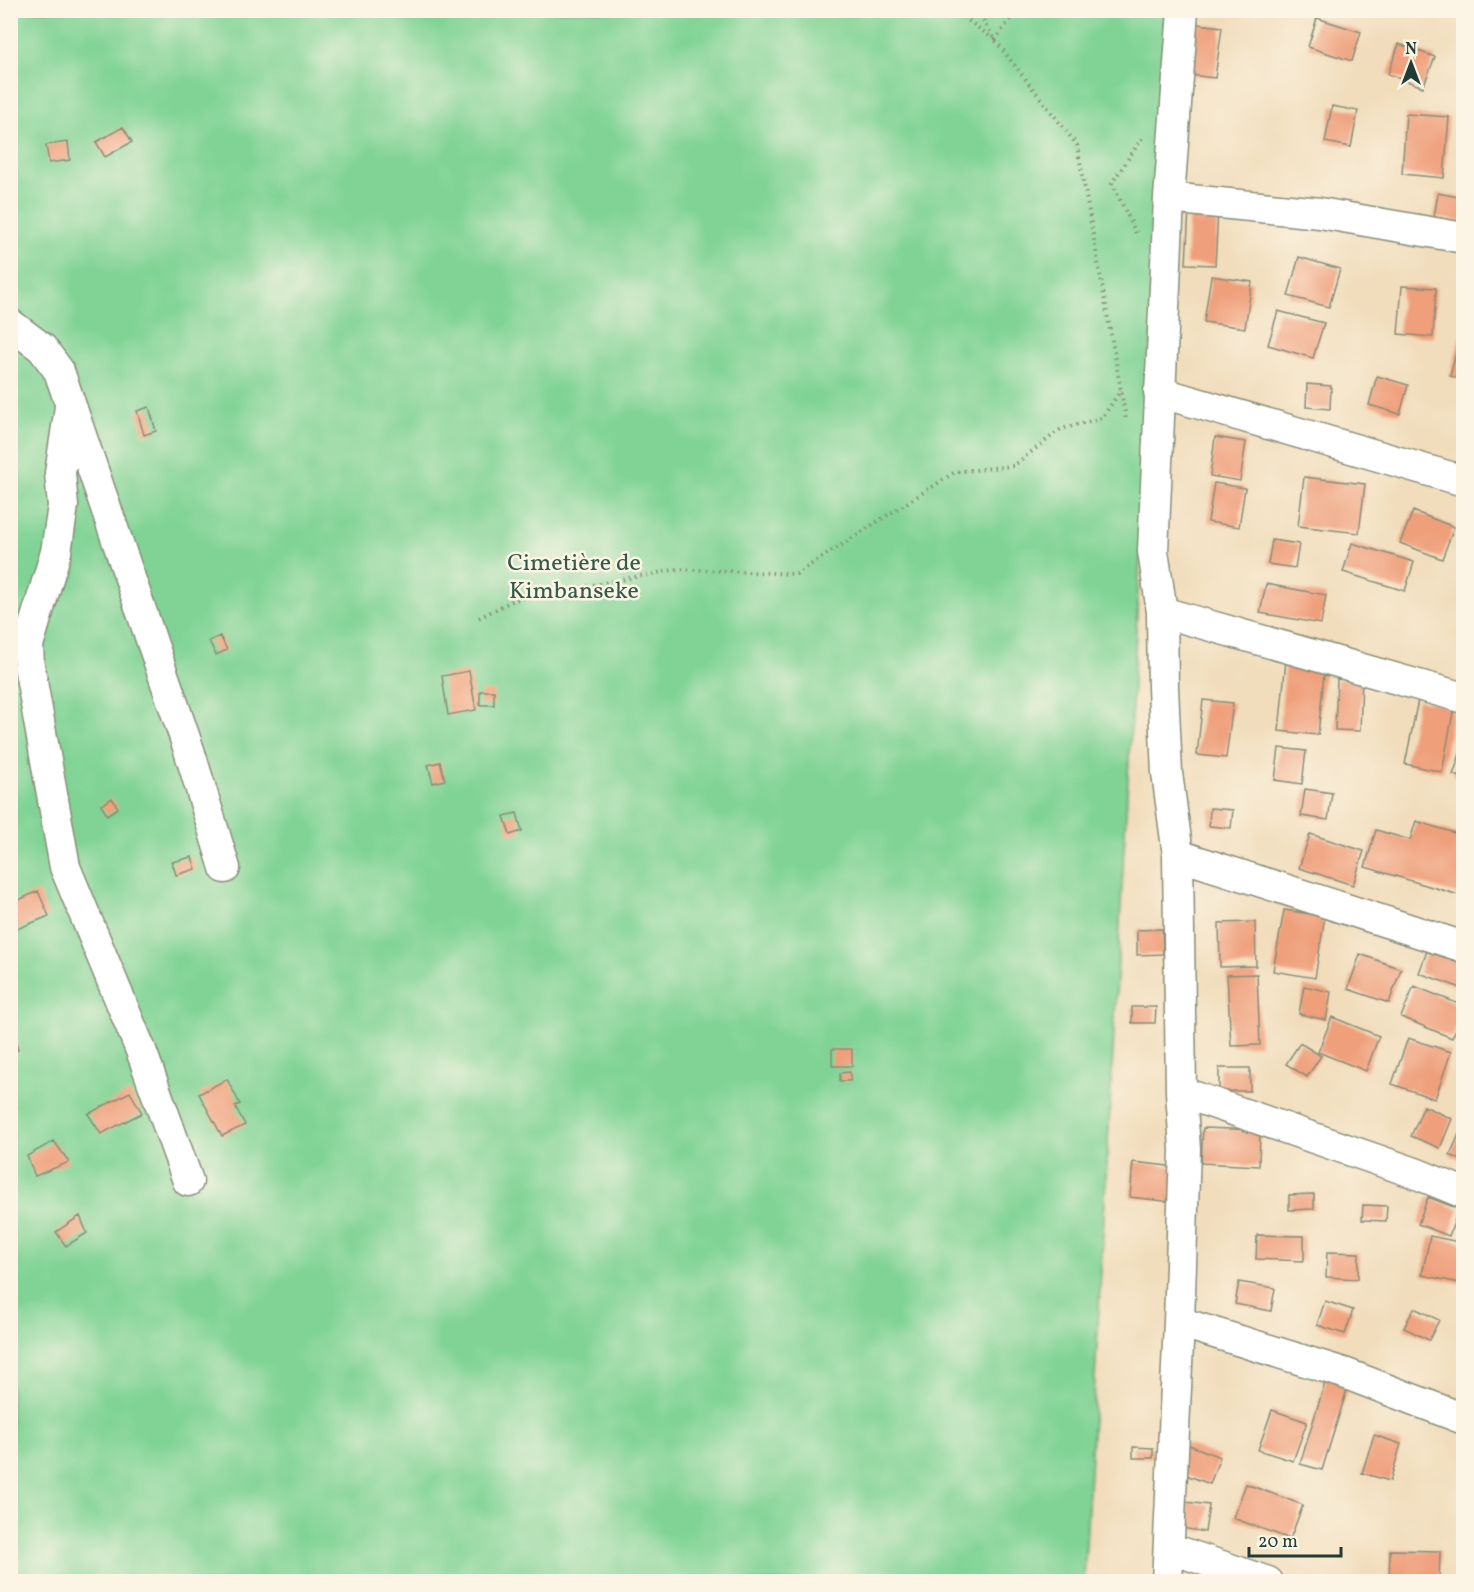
<svg xmlns="http://www.w3.org/2000/svg" width="1474" height="1592" viewBox="0 0 1474 1592" font-family="Vollkorn,serif">
<style>
.green{fill:#80d395;stroke:#508864;stroke-width:1.5}
.building{fill:#ef9f7a}
.lines{fill:none;stroke-linecap:round;stroke-linejoin:round}
.minor-casing{stroke:#888d78;stroke-width:33}
.path{stroke:#888d78;stroke-width:4;stroke-dasharray:1.5 4.5;stroke-linecap:butt}
.minor{stroke:#fff;stroke-width:30}
.labels{text-anchor:middle;stroke-width:5;stroke-linejoin:round;paint-order:stroke}
.park-label{font-size:24px;fill:#325b47;stroke:#fcf5e5}
</style>
<rect width="100%" height="100%" fill="#fcf5e5"/>
<filter id="ink" filterUnits="userSpaceOnUse"><feTurbulence type="fractalNoise" baseFrequency=".0167" numOctaves="2"/><feDisplacementMap in="SourceGraphic" scale="12" xChannelSelector="R" yChannelSelector="G"/><feConvolveMatrix kernelMatrix="1 2 1 2 8 2 1 2 1" color-interpolation-filters="sRGB"/></filter>
<filter id="wash" filterUnits="userSpaceOnUse"><feTurbulence type="fractalNoise" baseFrequency=".008" numOctaves="4" result="noise"/><feDisplacementMap in="SourceGraphic" scale="24" xChannelSelector="R" yChannelSelector="G"/><feGaussianBlur stdDeviation="1.35" result="paint"/><feColorMatrix in="noise" values="0 0 0 0 0 0 0 0 0 0 0 0 0 0 0 0 0 1.4 0 .05"/><feComposite in="paint" operator="in"/></filter>
<g filter="url(#wash)">
<rect width="100%" height="100%" fill="#f1ddbc"/>
<!-- green -->
<path class="green" d="M11,11h1159l-86,1570 -1073,1z"/>
<g id="blocks">
<!-- building -->
<path class="building" d="M1317,18l44,14 -9,29 -44,-14z
M1189,23l33,4 -7,51 -33,-4z
M1399,44l36,13 -12,30 -35,-13z
M1332,106l26,5 -7,36 -26,-5z
M1406,114l43,3 -5,61 -42,-4z
M123,127l9,15 -27,15 -9,-15z
M68,142l2,18 -21,3 -3,-18z
M1438,193l26,5 -1,24 -29,-5z
M1189,209l29,2 -3,54 -29,-1z
M1299,257l41,12 -11,38 -41,-11z
M1211,276l41,6 -7,46 -41,-6z
M1402,286l34,2 -3,49 -35,-3z
M1278,311l46,12 -11,35 -45,-13z
M1461,334l3,1v45l-14,-4z
M1377,376l31,9 -8,29 -31,-9z
M1307,384l24,2 -1,23 -24,-2z
M149,407l7,24 -12,4 -7,-24z
M1215,437l31,5 -6,39 -30,-5z
M1304,477l61,7 -6,49 -61,-7z
M1214,483l31,5 -6,39 -31,-5z
M1413,511l41,16 -12,32 -42,-16z
M1272,540l27,4 -4,24 -27,-4z
M1352,543l62,19 -9,29 -62,-19z
M1266,584l60,11 -5,29 -61,-11z
M220,636l7,14 -11,5 -7,-14z
M1286,660l39,4 -7,71 -39,-4z
M469,671l7,39 -28,5 -6,-39z
M1337,679l25,1 -2,51 -25,-1z
M480,691h14v14h-14z
M1203,700l30,3 -7,55 -29,-3z
M1418,700l36,7 -12,65 -37,-8z
M1463,745h1v33l-11,-3z
M1279,748l27,3 -4,33 -27,-4z
M440,762l5,18 -12,3 -5,-18z
M1305,789l27,4 -4,27 -27,-4z
M112,798l6,10 -11,7 -6,-10z
M1210,808l23,2 -2,18 -22,-2z
M517,813l5,18 -12,4 -6,-19z
M1416,821l48,15v45l-5,14 -94,-28 11,-37 34,10z
M1310,834l54,17 -11,34 -54,-17z
M192,857l4,12 -20,6 -4,-13z
M38,891l11,25 -37,15 -2,-27z
M1284,910l41,6 -10,62 -42,-7z
M1255,922l1,44 -36,1 -1,-44z
M1162,929l1,25 -26,1v-25z
M1431,940l33,12v37l-45,-16z
M1360,954l41,15 -12,34 -41,-14z
M1257,974l3,71 -29,1 -4,-71z
M1304,986l27,6 -5,28 -27,-6z
M1414,986l50,20v5l-12,27 -51,-21z
M1132,1007h24l-1,16h-23z
M1332,1017l47,19 -13,35 -48,-19z
M14,1035l4,15 -8,3v-17z
M1408,1038l43,14 -16,47 -43,-15z
M1300,1043l21,13 -14,21 -21,-13z
M832,1049h20v17h-20z
M1219,1068h31v23h-31z
M850,1072v9h-10v-8z
M227,1079l13,25 -5,2 10,19 -23,11 -23,-42z
M130,1092l12,21 -41,21 -13,-20z
M1424,1106l28,13 -12,29 -29,-12z
M1464,1123v38l-14,-6z
M1203,1128l57,2 -1,36 -58,-3z
M54,1141l15,21 -34,14 -8,-20z
M1133,1162l44,5 -4,35 -43,-5z
M1314,1194v15l-25,1v-15z
M1428,1197l31,12 -10,27 -31,-12z
M1363,1205l24,1 -1,15 -24,-1z
M80,1216l7,17 -21,13 -10,-14z
M1257,1235l47,1v25l-48,-2z
M1430,1236l34,7v41l-42,-9z
M1327,1252l32,1 -1,26 -32,-2z
M1239,1282l36,6 -4,23 -36,-7z
M1325,1301l28,9 -8,24 -28,-9z
M1414,1308l25,12 -10,20 -25,-12z
M1328,1373l22,7 -28,90 -22,-6z
M1272,1410l35,12 -14,39 -35,-11z
M1374,1435l27,9 -11,37 -28,-8z
M1184,1443l36,14 -10,27 -37,-14z
M1133,1447l20,1v10h-20z
M1246,1484l57,21 -13,34 -57,-21z
M1186,1502l23,3 -4,27 -24,-4z
M1390,1550l50,1 -1,31h-50z"/>
</g>
</g>
<g filter="url(#ink)">
<use href="#blocks" fill-opacity="0" stroke="#888d78" stroke-width="1.5"/>
<g class="lines">
<!-- minor casing -->
<g class="minor-casing">
<path id="minor" d="M1169,198l151,15 144,25
M10,324l32,24 17,23 130,379 36,118
M1159,392l305,89
M70,407l-10,66 3,33 -7,46 -28,93 1,20 36,202 77,186 46,128
M1162,612l302,86
M1178,855l286,92
M1181,1092l234,81 49,20
M1179,1322l165,51 120,46
M1169,1548l99,34
M1167,1582l12,-260 6,-173 -4,-57 -3,-237 -11,-82 -4,-85 -1,-76 -9,-61 16,-353 14,-188"/>
</g>
<!-- path -->
<path class="path" d="M954,10l38,28
M977,10l18,30 82,105 49,274
M995,40l22,-30
M1136,233l-24,-50 30,-45
M479,618l35,-18 164,-31 118,5 159,-102 58,-6 48,-37 41,-11 19,-28"/>
<!-- minor -->
<use href="#minor" class="minor"/>
</g>
</g>
<g class="labels">
<!-- park labels -->
<g class="park-label">
<text x="574" y="570">Cimetière de<tspan x="574" dy="28">Kimbanseke</tspan></text>
</g>
</g>
<!-- margin -->
<rect width="1474" height="1592" fill="none" stroke="#fcf5e5" stroke-width="36"/>
<!-- north arrow -->
<g transform="translate(1411 63)" stroke="#fcf5e5" stroke-width="4.5" paint-order="stroke">
<path d="M0-4.5L10 22L0 15L-10 22Z" fill="#1f3d34"/>
<text y="-9" font-size="16" font-weight="bold" text-anchor="middle" fill="#1f3d34">N</text>
</g>
<!-- scale -->
<path d="M1249 1547v9h92v-9" fill="none" stroke="#1f3d34" stroke-width="3"/>
<text x="1258" y="1547" font-size="18" fill="#1f3d34" stroke="#fcf5e5" stroke-width="4.5" paint-order="stroke">20 m</text>
</svg>
